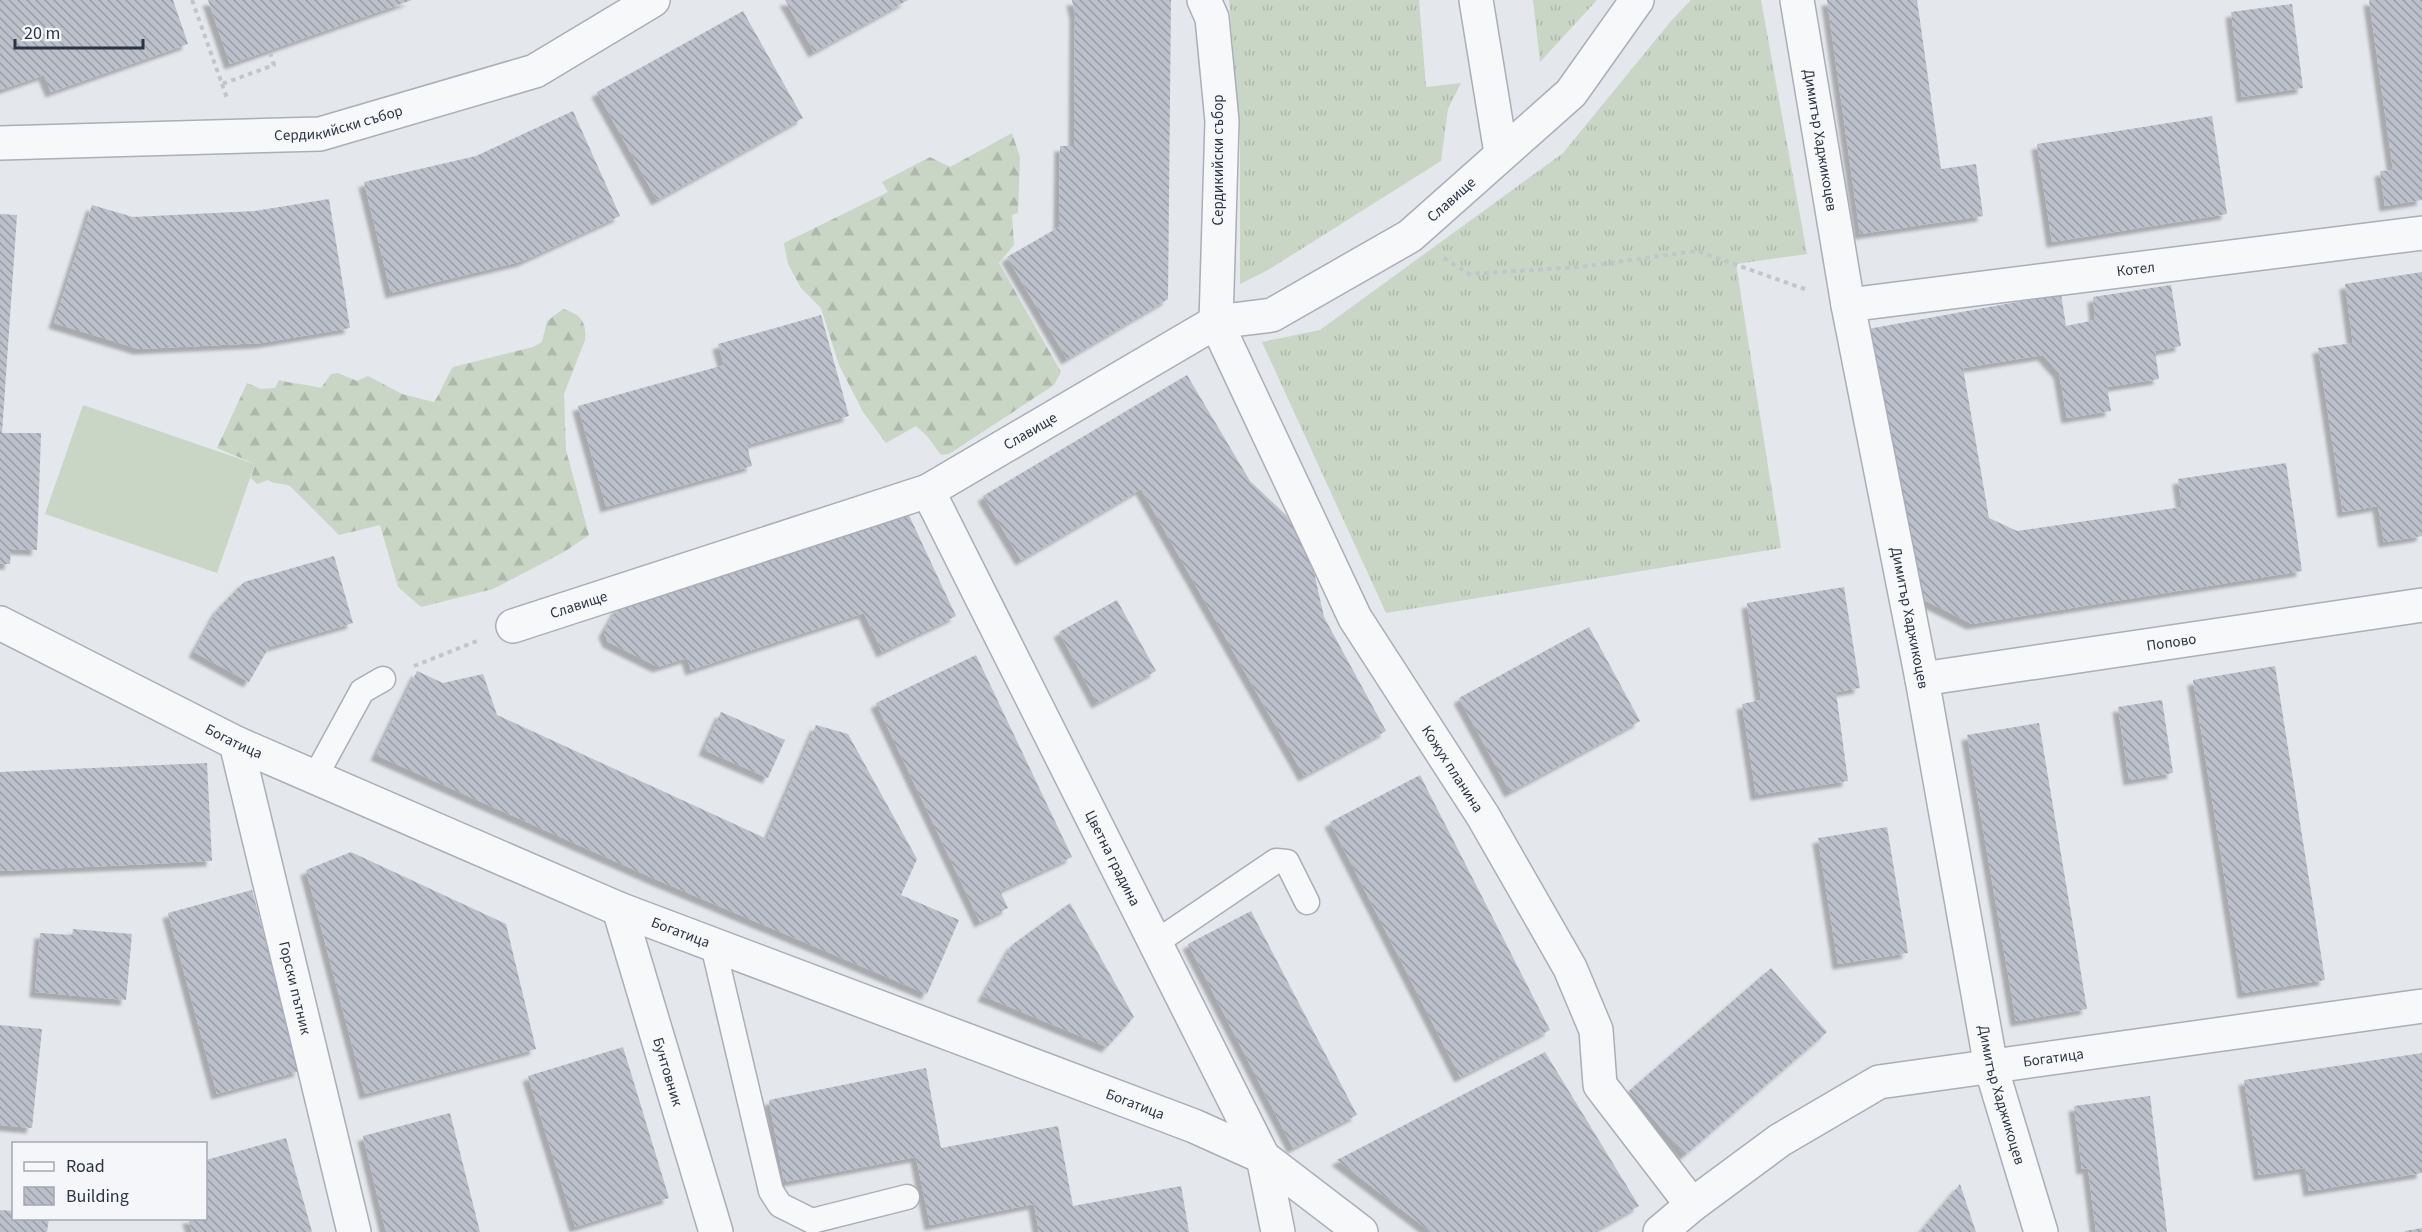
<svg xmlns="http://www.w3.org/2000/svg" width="2422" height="1232" viewBox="0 0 2422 1232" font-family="'Source Sans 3',sans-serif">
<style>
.grass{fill:url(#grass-tufts)}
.forest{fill:url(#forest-firs)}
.pitch{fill:#c9d6c5}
.building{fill:url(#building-back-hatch);filter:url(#shadow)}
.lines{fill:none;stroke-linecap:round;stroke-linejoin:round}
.service-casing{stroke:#a9aeb7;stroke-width:27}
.minor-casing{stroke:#a9aeb7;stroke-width:36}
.path{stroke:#c2c5cb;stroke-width:4;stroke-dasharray:4.5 4.5;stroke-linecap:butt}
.service{stroke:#f7f8fa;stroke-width:24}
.minor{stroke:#f7f8fa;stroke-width:33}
.labels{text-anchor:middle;stroke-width:4.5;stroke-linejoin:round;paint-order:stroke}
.street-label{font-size:15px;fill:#2b3445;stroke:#f4f6f9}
</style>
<defs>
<pattern id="grass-tufts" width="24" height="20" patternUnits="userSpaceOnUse" patternTransform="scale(1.5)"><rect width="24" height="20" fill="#c9d6c5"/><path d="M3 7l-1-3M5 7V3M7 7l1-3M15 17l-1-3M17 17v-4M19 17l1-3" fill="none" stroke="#adb8ab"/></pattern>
<pattern id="forest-firs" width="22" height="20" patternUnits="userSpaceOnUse" patternTransform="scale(1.5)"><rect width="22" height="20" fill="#c9d6c5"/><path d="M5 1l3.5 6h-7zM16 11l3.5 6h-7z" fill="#adb8ab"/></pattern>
<pattern id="building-back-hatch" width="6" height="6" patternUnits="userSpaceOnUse" patternTransform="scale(1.5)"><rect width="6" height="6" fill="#bbc0ca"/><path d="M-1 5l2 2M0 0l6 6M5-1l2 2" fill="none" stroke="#989da6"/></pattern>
<filter id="shadow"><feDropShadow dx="-5.5" dy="5.5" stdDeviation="1.5" flood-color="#0004"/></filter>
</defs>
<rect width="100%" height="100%" fill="#e4e7ec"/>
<!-- grass -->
<path class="grass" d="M1229,0h190l7,87 35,-4 -13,26 -7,52 -173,109 -28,14v-148z
M1533,0h64l-57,62z
M1691,0h70l46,254 -71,10 45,284 -395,65 -124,-271 58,-12 243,-177 108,-132z"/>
<!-- forest -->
<path class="forest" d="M1012,133l8,24 -2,56 -6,2 2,30 -15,18 62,109 -7,13 -105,69 -8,1 -14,-19 -11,-10 -30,17 -23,-31 -24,-47 -18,-57 -20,-20 -13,-24 -4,-21 104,-51 -6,-10 48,-25 20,10z
M563,309c17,5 24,12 22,31l-21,54 2,56 23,85 -25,17 -71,37 -72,18 -23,-20 -18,-62 -41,10 -49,-49c-8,-3 -15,-1 -22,-6l-11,4 -6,-6 4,-14 -38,-16 30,-65 14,6 14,-1 4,-8c14,4 28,4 42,8l10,-14 7,-1 19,8 11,-5 34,18 32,8c8,-11 11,-23 19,-35l80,-20 9,-5 5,-21z"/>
<!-- pitch -->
<path class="pitch" d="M83,405l172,59 -38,109 -172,-59z"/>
<!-- building -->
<path class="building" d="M0,0h173l15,44 -137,48 -7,-17 -44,15z
M208,0h204l-182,64z
M785,0h123l-94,52z
M1072,0h99l-3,299 -101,60 -60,-102 52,-30 1,-81h14l1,-132z
M1827,0h90l24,169 35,-5 7,52 -123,18z
M2369,0h53v200l-37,6 -5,-35 13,-1z
M2292,4l11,84 -61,9 -11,-85z
M743,11l60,107 -146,82 -60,-108z
M573,111l47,105 -97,45 -132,32 -27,-111 112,-26z
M2212,116l15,98 -175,28 -15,-98z
M329,199l21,129 -89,15 -122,6 -85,-26 38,-118 41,12 122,-6z
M0,214l17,1 -15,218h39l-4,117 -26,-1 -1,15h-10z
M2422,272v264l-38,6 -6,-36 -35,6 -25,-164 35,-5 -8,-59z
M2171,285l10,61 -26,5 4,28 -52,8 4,24 -44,7 -8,-45 -16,-18 -80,13 26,150 28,13 165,-24 -4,-28 108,-16 16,108 -330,53 -56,-28 -48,-267 193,-35 5,32 29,-6 -2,-23z
M821,315l28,101 -102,29 5,21 -146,41 -28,-101 146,-41 -6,-21z
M1187,375l63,106 37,35 25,47 12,54 62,114 -82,45 -163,-287 -120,71 -38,-64z
M907,511l49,105 -74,36 -18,-39 -173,57 -4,-12 -29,9 -50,-25 -4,-10 14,-25z
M334,556l19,67 -84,24 -20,35 -55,-30 24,-43 26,-27z
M1844,587l16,101 -24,4 12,89 -92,14 -14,-91 19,-4 -14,-97z
M1117,600l39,71 -59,32 -38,-71z
M1589,627l51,94 -130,71 -51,-94z
M976,655l96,202 -72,34 8,17 -28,14 -104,-219z
M2275,666l50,314 -82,13 -50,-313z
M417,671l26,12 40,-9 14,41 270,124 49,-114 32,9 69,125 -16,36 58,25 -32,74 -272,-115 -279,-124z
M2162,700l11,73 -44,7 -11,-73z
M721,712l64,28 -17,38 -64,-28z
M2039,723l48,286 -71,12 -49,-286z
M207,763l5,98 -212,10v-99z
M1420,775l130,255 -90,47 -130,-255z
M1887,827l21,126 -70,11 -20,-126z
M351,852l155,72 30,125 -171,45 -59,-224z
M252,890l48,181 -83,23 -49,-181z
M1070,903l64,114 -27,30 -124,-51 29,-51z
M1251,911l106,204 -64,33 -105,-204z
M73,929l59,5 -6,66 -91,-8 5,-59 32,2z
M1771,968l56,64 -142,123 -56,-64z
M0,1025l42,4 -10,99 -32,-3z
M623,1047l46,151 -94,29 -47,-151z
M1545,1052l94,154 -46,26h-162l-94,-72z
M2422,1053v120l-113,18 -4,-23 -46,7 -15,-95z
M926,1068l15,80 117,-22 15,80 108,-20 8,46h-150l-5,-28 -104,21 -14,-68 -132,25 -15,-82z
M2150,1096l17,136h-71l-8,-64 -6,1 -8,-63z
M450,1113l30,119h-94l-23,-96z
M286,1138l26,94h-120l-4,-14h18v-58z
M1960,1184l16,48h-56z
M0,1210l14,1v7h35l-2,14h-47z
M2422,1228v4h-17v-1z"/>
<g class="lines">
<!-- service casing -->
<g class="service-casing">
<path id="service" d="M315,777l47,-86 21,-12
M1155,943l121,-82 11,1 20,40
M713,945l58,246 9,14 32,16 95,-24"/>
</g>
<!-- minor casing -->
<g class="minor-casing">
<g id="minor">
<path id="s1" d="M1204,0l8,18 10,103 -6,201 139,296 128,198 87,152 26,62 4,55 92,120"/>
<path d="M1476,0l25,153"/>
<path id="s2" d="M1797,0l51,305 74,374 69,388 50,165"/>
<path id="s3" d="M0,143l320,-9 215,-63 118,-71"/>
<path id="s4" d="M1848,305l574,-72"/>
<path id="s5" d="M928,491l335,666 15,75"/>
<path id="s6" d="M0,623l236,120 383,166 575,217 69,31 98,75"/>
<path id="s7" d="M513,626l415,-135 288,-169 56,-7 138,-79 161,-143 66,-93"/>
<path id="s8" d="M1922,679l500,-74"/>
<path id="s9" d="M236,743l118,489"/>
<path id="s10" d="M619,909l97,323"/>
<path id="s11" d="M1660,1232l32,-27 88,-65 99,-58 543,-76"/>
</g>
</g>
<!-- path -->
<path class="path" d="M192,0l30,84 52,-19 -5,-15
M222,84l5,14
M1444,258l25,16 111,-7 117,-16 108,38
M414,666l63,-25"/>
<!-- service -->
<use href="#service" class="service"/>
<!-- minor -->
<use href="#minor" class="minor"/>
</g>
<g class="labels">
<!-- street labels -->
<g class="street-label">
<text dy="5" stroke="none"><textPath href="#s3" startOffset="340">Сердикийски събор</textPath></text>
<text dy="5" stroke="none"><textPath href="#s2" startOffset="142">Димитър Хаджикоцев</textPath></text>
<text transform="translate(1218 160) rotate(-90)" y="5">Сердикийски събор</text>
<text dy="5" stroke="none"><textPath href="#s7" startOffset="1041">Славище</textPath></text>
<text dy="5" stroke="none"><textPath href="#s4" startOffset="290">Котел</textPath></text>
<text dy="5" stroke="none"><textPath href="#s7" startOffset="555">Славище</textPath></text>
<text dy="5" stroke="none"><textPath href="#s7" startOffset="69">Славище</textPath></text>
<text dy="5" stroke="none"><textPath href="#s2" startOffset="628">Димитър Хаджикоцев</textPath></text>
<text dy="5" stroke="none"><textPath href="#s8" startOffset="252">Попово</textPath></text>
<text dy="5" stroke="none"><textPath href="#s6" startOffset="262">Богатица</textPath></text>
<text dy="5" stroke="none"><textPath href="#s1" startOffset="831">Кожух планина</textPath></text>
<text dy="5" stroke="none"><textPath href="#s5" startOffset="411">Цветна градина</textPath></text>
<text dy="5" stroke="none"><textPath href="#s6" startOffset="748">Богатица</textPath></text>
<text dy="5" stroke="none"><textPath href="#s9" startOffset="252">Горски пътник</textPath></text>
<text dy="5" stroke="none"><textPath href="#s11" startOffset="442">Богатица</textPath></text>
<text dy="5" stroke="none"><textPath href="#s10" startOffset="170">Бунтовник</textPath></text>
<text dy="5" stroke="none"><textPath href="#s2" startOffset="1114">Димитър Хаджикоцев</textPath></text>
<text dy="5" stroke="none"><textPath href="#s6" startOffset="1234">Богатица</textPath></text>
</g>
</g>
<!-- legend -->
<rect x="12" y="1142" width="195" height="78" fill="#f4f6f9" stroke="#a4a8b1" stroke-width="1.5"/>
<rect x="24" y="1162" width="30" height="9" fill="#f7f8fa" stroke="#a4a8b1" stroke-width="1.5"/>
<text x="66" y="1172" font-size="18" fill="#2b3445">Road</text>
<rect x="24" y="1187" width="30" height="18" fill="url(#building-back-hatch)" stroke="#a4a8b1" stroke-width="1.5"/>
<text x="66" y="1202" font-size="18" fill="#2b3445">Building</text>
<!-- scale -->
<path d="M15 39v9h128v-9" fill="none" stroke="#2b3445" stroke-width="3"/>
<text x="24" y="39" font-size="18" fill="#2b3445" stroke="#f4f6f9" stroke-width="4.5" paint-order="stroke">20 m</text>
</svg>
